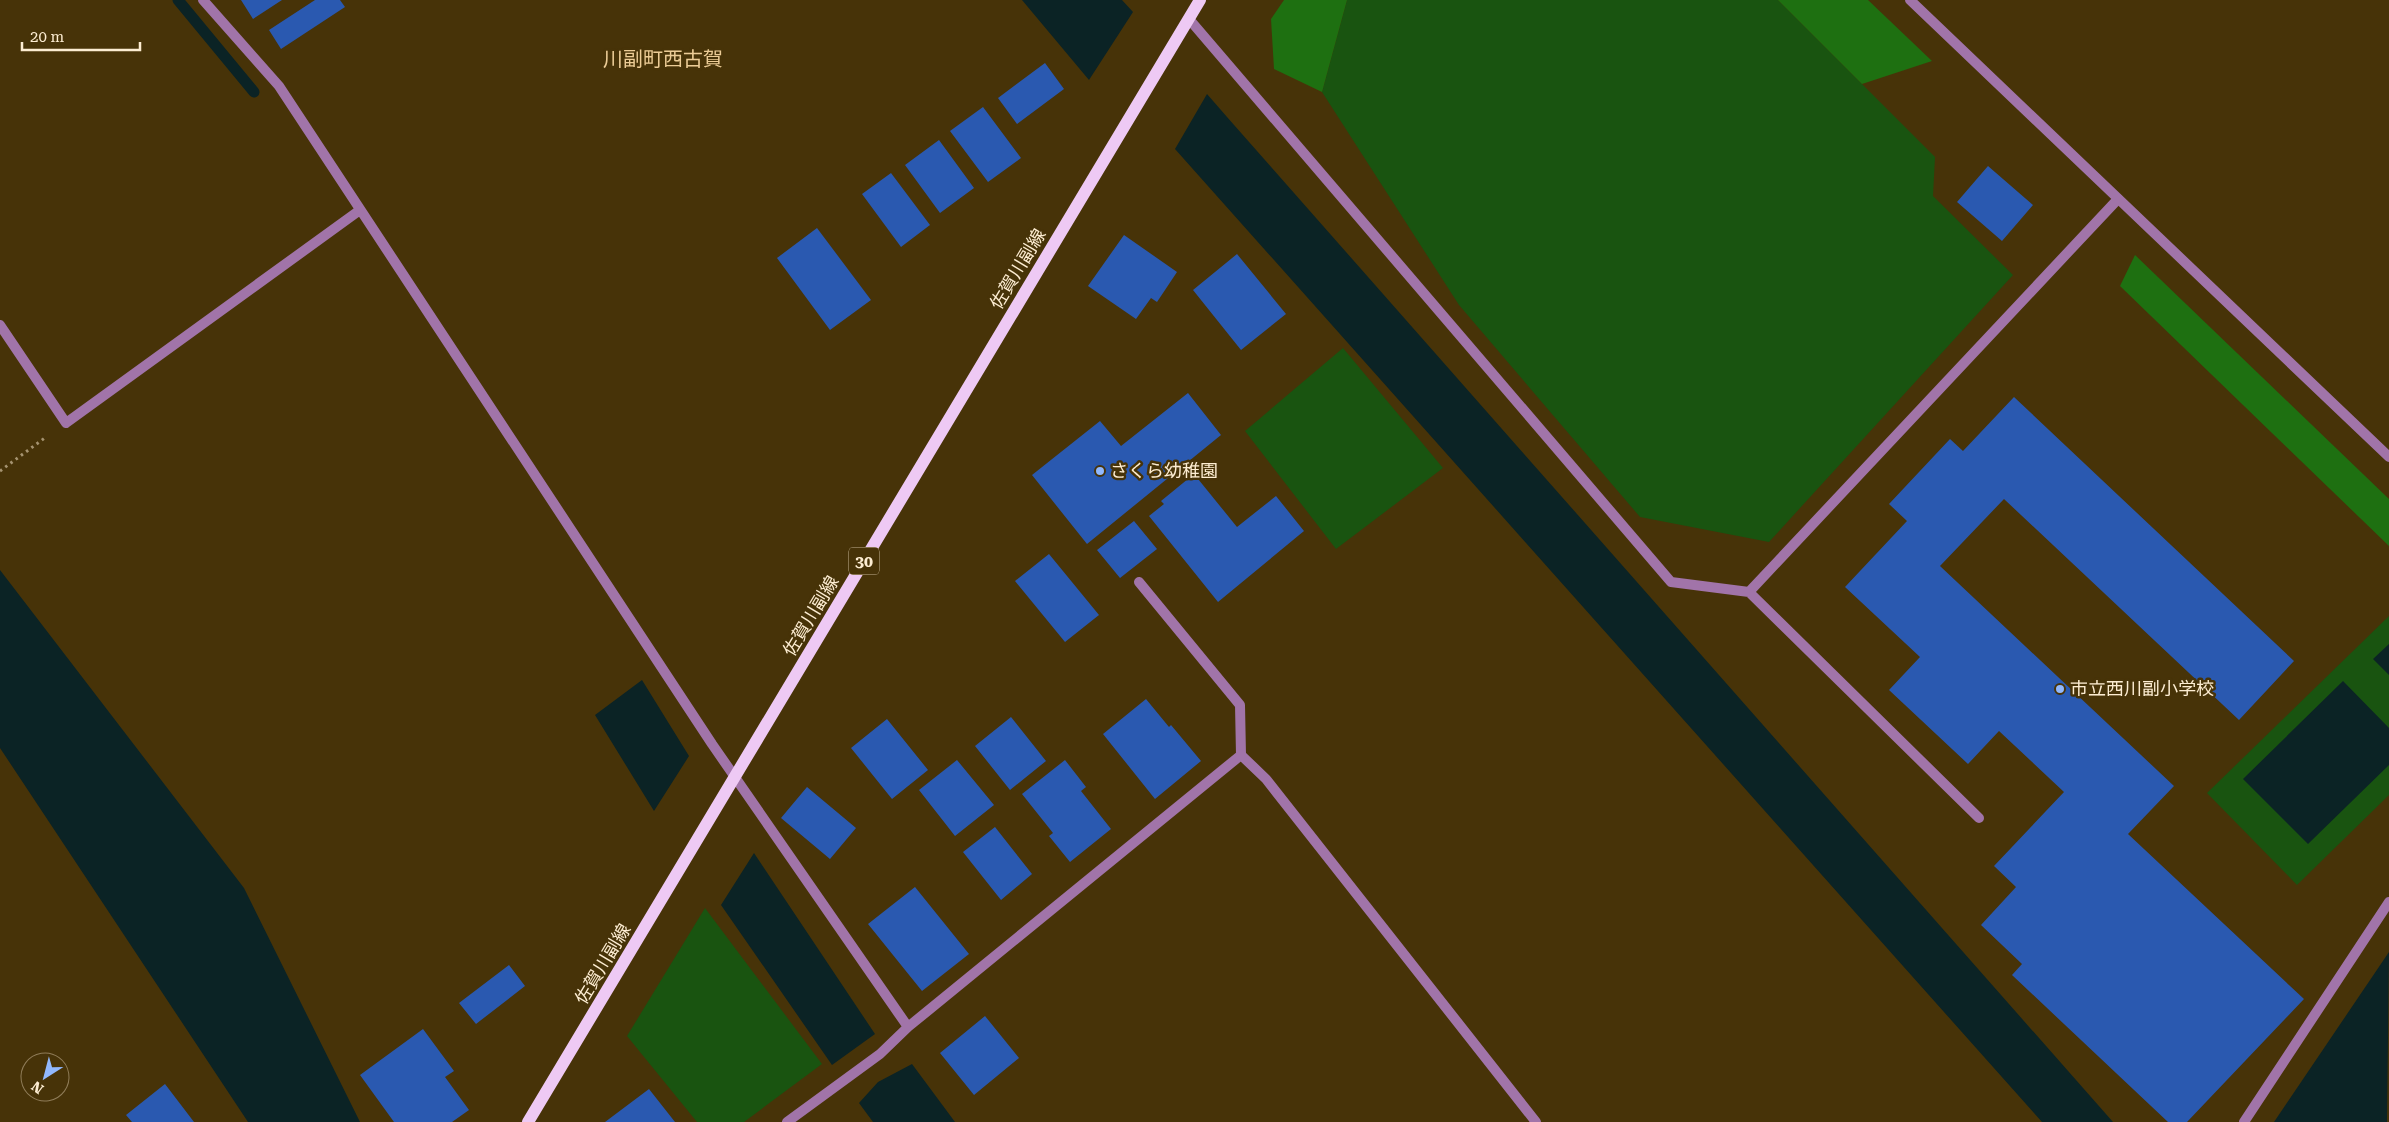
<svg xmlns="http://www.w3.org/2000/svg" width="2389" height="1122" viewBox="0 0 2389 1122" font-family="'Roboto Serif','Noto Sans JP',serif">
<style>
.green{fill:#195410}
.forest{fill:#1e7011}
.water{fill:#0b2325}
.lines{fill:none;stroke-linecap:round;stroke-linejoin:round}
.stream{stroke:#0b2325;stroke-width:11}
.building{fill:#2a59b0}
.path{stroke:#a59370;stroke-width:3;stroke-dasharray:2.5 4;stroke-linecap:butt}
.lane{stroke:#a174a9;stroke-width:10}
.street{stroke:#a174a9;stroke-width:10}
.primary{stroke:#eec9f4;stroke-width:12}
.poi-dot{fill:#91b8fd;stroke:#473308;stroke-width:2}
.labels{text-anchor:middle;stroke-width:5;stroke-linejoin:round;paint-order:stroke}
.shield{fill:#473308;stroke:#c6b595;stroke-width:1}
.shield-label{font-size:16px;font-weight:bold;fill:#fdedd2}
.street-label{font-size:18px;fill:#fdedd2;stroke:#473308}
.poi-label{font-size:18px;fill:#fdedd2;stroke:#473308;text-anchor:start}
.quarter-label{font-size:20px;fill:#eccc96;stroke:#473308}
</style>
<rect width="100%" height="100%" fill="#473308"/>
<!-- green -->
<path class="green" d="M1347,0h431l157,157 -2,39 80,79 -244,267 -129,-25 -181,-212 -137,-213z
M1343,348l100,120 -107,81 -91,-118z
M2389,616v179l-92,90 -90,-92z
M705,908l117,156 -78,58h-47l-70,-86z"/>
<!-- forest -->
<path class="forest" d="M1284,0h63l-25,92 -48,-23 -3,-50z
M1778,0h90l64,61 -70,23z
M2135,255l254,244v47l-269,-260z"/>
<!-- water -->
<path class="water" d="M1022,0h100l11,12 -44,68z
M1207,94l20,23 886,1005h-71l-867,-973z
M0,570l244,318 116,234h-112l-248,-374z
M2389,644v31l-16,-16z
M642,680l47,76 -35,55 -59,-96z
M2343,681l46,47v37l-81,79 -65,-65z
M754,853l121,181 -43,31 -111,-160z
M2389,952l-2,170h-113z
M912,1064l43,58h-82l-14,-19 19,-21z"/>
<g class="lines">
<!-- stream -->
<path class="stream" d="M178,0l76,92"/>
</g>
<!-- building -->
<path class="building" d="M241,0h41l-29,19z
M315,0h25l5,7 -64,42 -12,-19z
M1045,63l19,26 -47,35 -19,-26z
M983,107l38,51 -33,24 -38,-51z
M939,140l35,48 -34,25 -35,-48z
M1988,166l45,39 -31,36 -45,-39z
M891,173l39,52 -29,22 -39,-53z
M817,228l54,72 -41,30 -53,-72z
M1124,235l53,37 -20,30 -6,-4 -15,21 -48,-33z
M1237,254l49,60 -45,36 -48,-60z
M1188,393l33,42 -134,109 -55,-69 68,-54 21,25z
M2014,397l280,264 -55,59 -235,-221 -64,67 234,220 -46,48 176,165 -117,123h-19l-156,-147 10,-11 -41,-39 35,-38 -22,-21 70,-74 -65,-61 -31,33 -79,-74 31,-33 -75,-70 62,-66 -18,-17 61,-65 13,12z
M1194,474l43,53 39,-31 28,35 -86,71 -69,-86 15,-12 -3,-3z
M1134,521l23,28 -37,29 -23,-28z
M1049,554l50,61 -34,27 -50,-61z
M1146,699l23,28 2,-2 30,36 -46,38 -52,-65z
M1011,717l35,44 -36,29 -35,-44z
M887,719l41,51 -36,29 -41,-51z
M957,760l37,45 -39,31 -36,-46z
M1065,760l21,27 -5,4 30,38 -41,33 -21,-26 4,-3 -31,-39z
M807,787l49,41 -26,31 -49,-41z
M995,827l37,47 -31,26 -38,-48z
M915,887l54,67 -47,37 -54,-67z
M509,965l16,21 -49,38 -17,-21z
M985,1016l34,42 -45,37 -34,-42z
M423,1029l31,42 -9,6 24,33 -17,12h-58l-34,-47z
M165,1084l29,38h-62l-6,-7z
M649,1089l26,33h-70z"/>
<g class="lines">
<!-- path -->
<path class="path" d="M0,471l46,-34"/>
<!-- lane -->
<path class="lane" d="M1189,19l482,563 78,10
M1139,582l101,123 1,50
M1979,818l-230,-226 369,-393"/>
<!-- street -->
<path class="street" d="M203,0l76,86 433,658 196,283
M1910,0l479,457
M0,325l66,98 294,-213
M787,1122l93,-68 28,-27 333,-272 25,24 270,343
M2244,1122l145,-220"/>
<!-- primary -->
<path class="primary" d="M528,1122l672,-1122"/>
</g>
<!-- markers -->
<g class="poi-dot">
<circle cx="1100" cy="471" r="5"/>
<circle cx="2060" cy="689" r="5"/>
</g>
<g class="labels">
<!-- shield labels -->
<rect class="shield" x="849" y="547.5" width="30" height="27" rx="4"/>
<g class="shield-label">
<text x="864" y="567">30</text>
</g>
<!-- street labels -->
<g class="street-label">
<text transform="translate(1018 269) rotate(-59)" y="6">佐賀川副線</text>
<text transform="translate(811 616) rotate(-59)" y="6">佐賀川副線</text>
<text transform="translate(603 964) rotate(-59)" y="6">佐賀川副線</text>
</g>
<!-- poi labels -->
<g class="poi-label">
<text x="1110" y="477">さくら幼稚園</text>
<text x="2070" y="695">市立西川副小学校</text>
</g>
<!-- quarter labels -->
<g class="quarter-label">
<text x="663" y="66">川副町西古賀</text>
</g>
</g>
<!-- north arrow -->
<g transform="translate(45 1077) rotate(216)"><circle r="24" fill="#473308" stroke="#907d59"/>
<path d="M0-4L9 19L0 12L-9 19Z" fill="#91b8fd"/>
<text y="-8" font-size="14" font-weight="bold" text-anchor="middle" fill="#fdedd2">N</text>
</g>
<!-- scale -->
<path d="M22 42v8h118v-8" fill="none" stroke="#fdedd2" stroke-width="2.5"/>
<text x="30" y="42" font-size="15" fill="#fdedd2" stroke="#473308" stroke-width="4" paint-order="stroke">20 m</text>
</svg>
